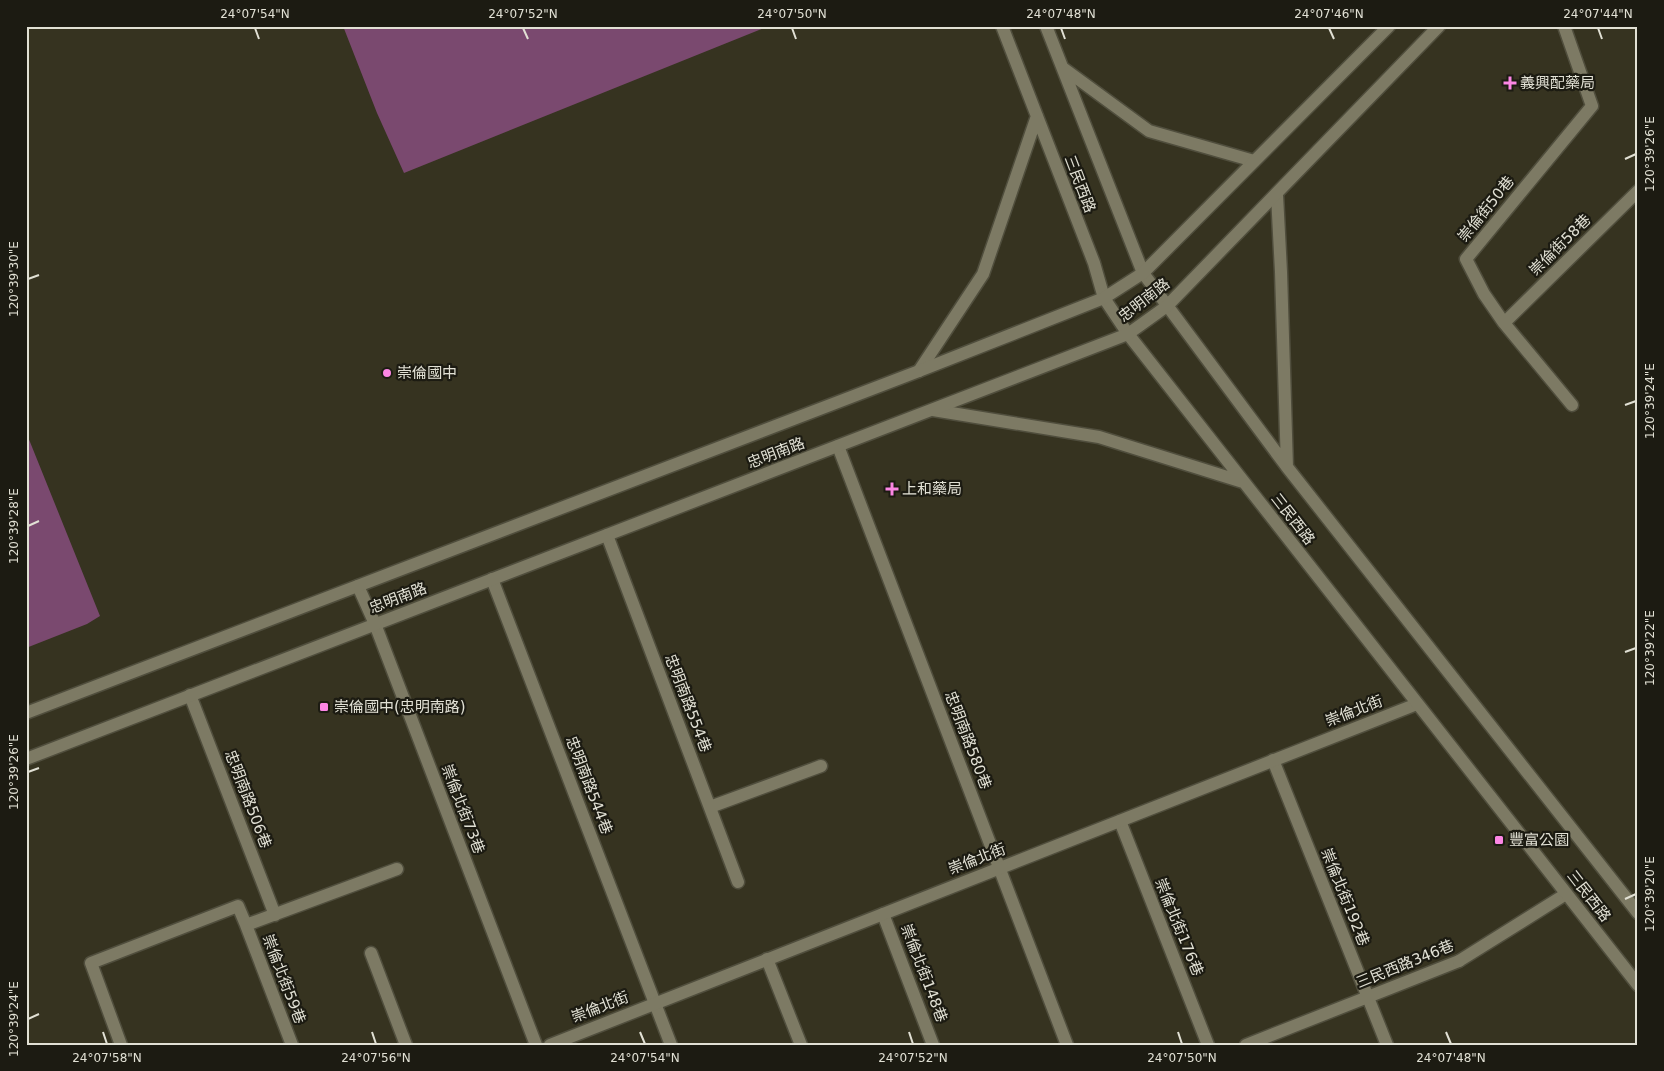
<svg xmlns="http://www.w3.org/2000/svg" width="1664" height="1071" viewBox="0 0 1664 1071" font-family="'DejaVu Sans','Noto Sans TC',sans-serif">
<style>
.green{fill:#7a496f}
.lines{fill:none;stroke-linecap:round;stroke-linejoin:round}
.service-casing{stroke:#504e3d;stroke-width:15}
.minor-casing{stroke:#504e3d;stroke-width:15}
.tertiary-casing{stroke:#504e3d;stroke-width:15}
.secondary-casing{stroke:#504e3d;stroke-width:15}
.service{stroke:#7d7a64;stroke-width:12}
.minor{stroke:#7d7a64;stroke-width:12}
.tertiary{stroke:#7d7a64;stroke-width:12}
.secondary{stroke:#7d7a64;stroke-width:12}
.ticks{fill:none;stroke:#e1e0d4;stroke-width:2}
.poi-dot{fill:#fc86e4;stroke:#1c1b12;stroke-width:2}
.labels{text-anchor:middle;stroke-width:4.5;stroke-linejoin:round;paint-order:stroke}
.poi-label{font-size:15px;fill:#e1e0d4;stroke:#1c1b12;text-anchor:start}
.street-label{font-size:15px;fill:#e1e0d4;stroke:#1c1b12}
.neatline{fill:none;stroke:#e1e0d4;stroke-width:2}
.ticks-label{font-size:12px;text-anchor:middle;fill:#e1e0d4}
</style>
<rect width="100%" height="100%" fill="#363320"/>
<!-- green -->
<path class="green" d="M343,26h426l-365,147 -27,-60z
M26,432l74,184 -13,8 -61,24z"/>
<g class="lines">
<!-- service casing -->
<g class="service-casing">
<path id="service" d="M1564,26l28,80 -126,153 18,35 20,29 68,82
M1504,323l134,-132
M838,446l229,599
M607,535l131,347
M492,579l179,466
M358,586l17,38 161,421
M190,695l85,220
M1273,760l114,285
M710,807l111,-41
M1120,821l88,224
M883,914l50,131
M246,925l46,120
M371,953l35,92
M767,959l34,86
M121,1045l-30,-82 147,-57 8,19 151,-56
M1246,1045l213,-84"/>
</g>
<!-- minor casing -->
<g class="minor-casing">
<path id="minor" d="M1459,961l107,-67
M550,1045l867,-341"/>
</g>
<!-- tertiary casing -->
<g class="tertiary-casing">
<path id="tertiary" d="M1002,26l92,237 10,35 24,36 510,651
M1046,26l97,247 144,194 351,446
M1063,68l86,63 105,30
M1277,195l4,77 6,195
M919,371l64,-97 54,-158
M933,410l166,27 144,45"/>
</g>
<!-- secondary casing -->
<g class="secondary-casing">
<path id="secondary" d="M26,713l893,-342 185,-73 39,-25 246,-247
M26,759l1102,-425 39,-28 272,-280"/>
</g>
<!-- service -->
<use href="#service" class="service"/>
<!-- minor -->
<use href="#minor" class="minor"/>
<!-- tertiary -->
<use href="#tertiary" class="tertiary"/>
<!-- secondary -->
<use href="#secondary" class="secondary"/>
</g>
<!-- ticks -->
<path class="ticks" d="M255,28l4,11M523,28l5,11M792,28l4,11M1061,28l4,11M1329,28l5,11M1598,28l4,11M1625,159l11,-5M28,279l11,-4M1625,405l11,-4M28,526l11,-5M1625,652l11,-4M28,772l11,-4M1625,899l11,-5M28,1019l11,-5M103,1032l4,12M372,1032l4,12M640,1032l5,12M909,1032l4,12M1178,1032l4,12M1446,1032l5,12"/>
<!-- markers -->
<g class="poi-dot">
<path d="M1507.5 75.5h5v5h5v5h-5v5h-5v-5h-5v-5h5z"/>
<circle cx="387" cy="373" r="5"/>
<path d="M889.5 481.5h5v5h5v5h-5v5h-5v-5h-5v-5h5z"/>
<rect x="319" y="702" width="10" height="10" rx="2.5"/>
<rect x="1494" y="835" width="10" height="10" rx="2.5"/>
</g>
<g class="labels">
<!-- poi labels -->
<g class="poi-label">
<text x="1520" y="88">義興配藥局</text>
<text x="397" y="378">崇倫國中</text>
<text x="902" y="494">上和藥局</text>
<text x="334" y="712">崇倫國中(忠明南路)</text>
<text x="1509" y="845">豐富公園</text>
</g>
<!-- street labels -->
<g class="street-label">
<text transform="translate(1080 184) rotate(69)" y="5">三民西路</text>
<text transform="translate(1486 209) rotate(-51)" y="5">崇倫街50巷</text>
<text transform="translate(1560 245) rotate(-45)" y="5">崇倫街58巷</text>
<text transform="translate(1144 300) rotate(-38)" y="5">忠明南路</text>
<text transform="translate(776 453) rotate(-21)" y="5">忠明南路</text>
<text transform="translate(1293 519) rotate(52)" y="5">三民西路</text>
<text transform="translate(398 598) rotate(-21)" y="5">忠明南路</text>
<text transform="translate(688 703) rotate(69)" y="5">忠明南路554巷</text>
<text transform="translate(1354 711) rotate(-21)" y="5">崇倫北街</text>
<text transform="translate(968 740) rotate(69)" y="5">忠明南路580巷</text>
<text transform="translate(589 785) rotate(69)" y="5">忠明南路544巷</text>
<text transform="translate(248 799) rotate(69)" y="5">忠明南路506巷</text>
<text transform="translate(463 809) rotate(69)" y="5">崇倫北街73巷</text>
<text transform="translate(977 859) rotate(-21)" y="5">崇倫北街</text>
<text transform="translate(1589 896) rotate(52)" y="5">三民西路</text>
<text transform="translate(1345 897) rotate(68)" y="5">崇倫北街192巷</text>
<text transform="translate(1179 927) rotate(68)" y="5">崇倫北街176巷</text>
<text transform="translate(1405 964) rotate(-22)" y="5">三民西路346巷</text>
<text transform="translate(924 973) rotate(69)" y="5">崇倫北街148巷</text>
<text transform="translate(284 979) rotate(69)" y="5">崇倫北街59巷</text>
<text transform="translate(600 1007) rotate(-21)" y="5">崇倫北街</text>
</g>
</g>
<!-- border -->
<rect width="1664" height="1071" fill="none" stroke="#1c1b12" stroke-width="55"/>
<rect x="28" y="28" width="1608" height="1016" class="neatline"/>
<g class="ticks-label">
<text x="255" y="18">24°07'54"N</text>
<text x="523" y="18">24°07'52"N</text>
<text x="792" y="18">24°07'50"N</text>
<text x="1061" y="18">24°07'48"N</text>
<text x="1329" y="18">24°07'46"N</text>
<text x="1598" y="18">24°07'44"N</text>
<text transform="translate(1650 154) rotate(-90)" y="4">120°39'26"E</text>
<text transform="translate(14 279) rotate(-90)" y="4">120°39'30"E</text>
<text transform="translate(1650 401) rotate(-90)" y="4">120°39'24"E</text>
<text transform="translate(14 526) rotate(-90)" y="4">120°39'28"E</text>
<text transform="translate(1650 648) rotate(-90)" y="4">120°39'22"E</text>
<text transform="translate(14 772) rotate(-90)" y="4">120°39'26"E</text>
<text transform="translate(1650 894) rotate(-90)" y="4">120°39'20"E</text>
<text transform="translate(14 1019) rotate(-90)" y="4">120°39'24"E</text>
<text x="107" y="1062">24°07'58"N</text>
<text x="376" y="1062">24°07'56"N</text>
<text x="645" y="1062">24°07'54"N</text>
<text x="913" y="1062">24°07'52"N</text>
<text x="1182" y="1062">24°07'50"N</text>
<text x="1451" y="1062">24°07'48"N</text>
</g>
</svg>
